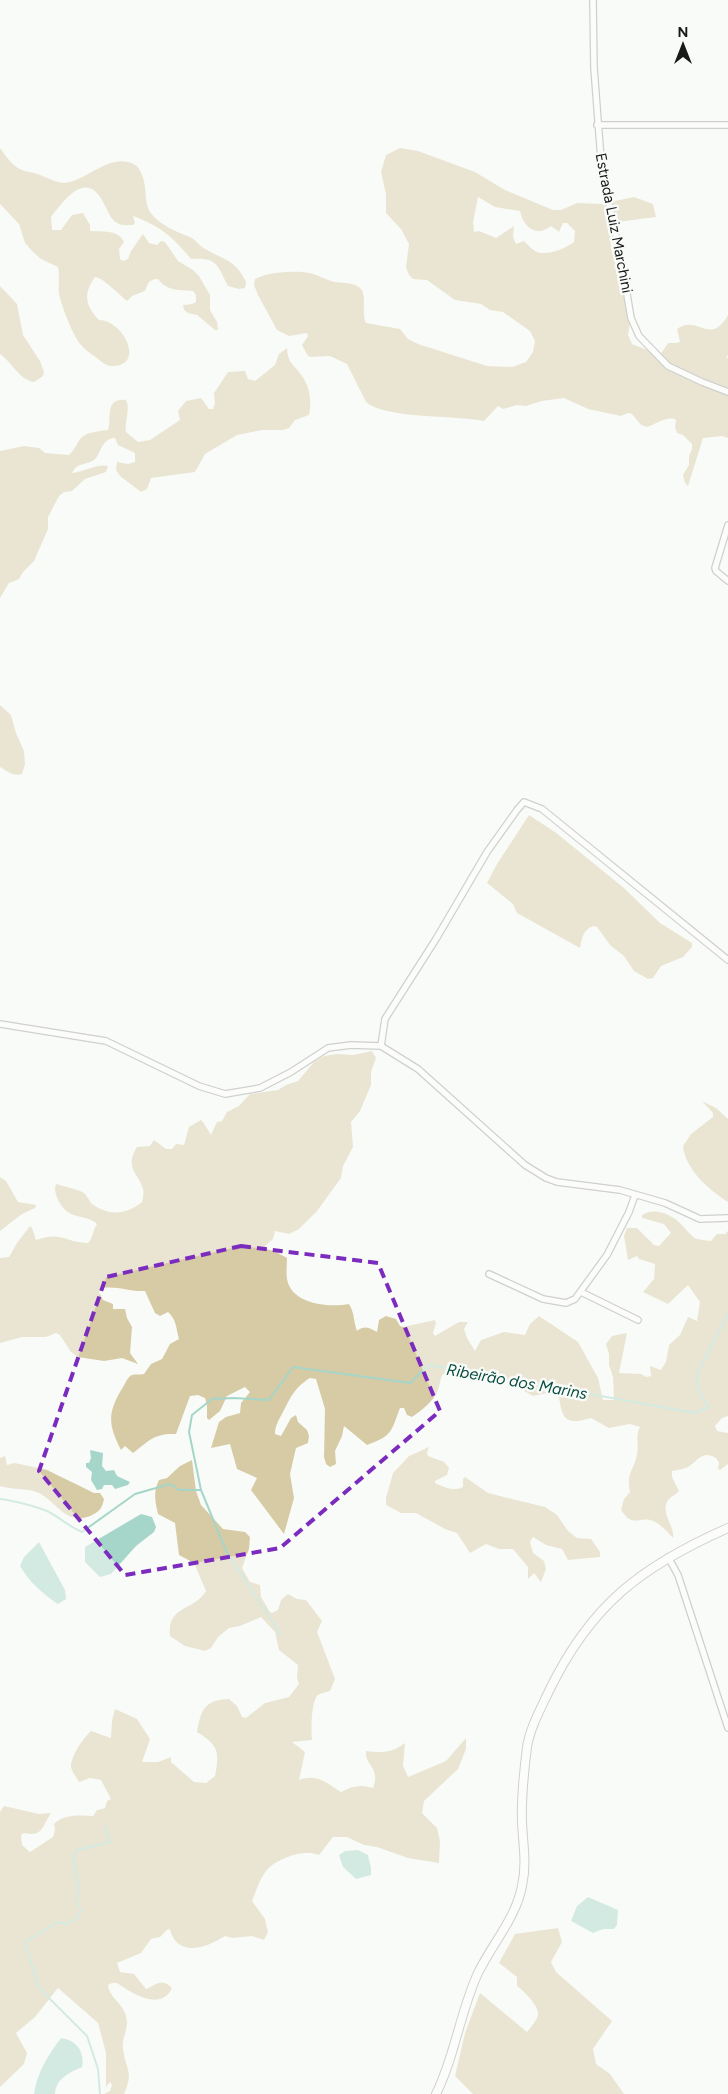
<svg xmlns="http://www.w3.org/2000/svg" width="728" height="2094" viewBox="0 0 728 2094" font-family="Figtree,sans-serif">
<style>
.forest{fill:#d6cba4;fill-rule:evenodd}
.water{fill:#a5d6c9}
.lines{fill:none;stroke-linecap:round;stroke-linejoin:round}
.stream{stroke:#a5d6c9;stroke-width:2}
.minor-casing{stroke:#9b9d9a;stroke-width:8}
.secondary-casing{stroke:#9b9d9a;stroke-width:10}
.minor{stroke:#fff;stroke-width:5.5}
.secondary{stroke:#fff;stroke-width:8}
.marked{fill:none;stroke:#7b2cbf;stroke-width:4;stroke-dasharray:10 6;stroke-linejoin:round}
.labels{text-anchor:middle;stroke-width:5;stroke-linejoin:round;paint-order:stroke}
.street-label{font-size:15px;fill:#181918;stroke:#f9fbf8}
.water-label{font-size:16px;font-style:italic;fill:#094d41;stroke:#f9fbf8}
</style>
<rect width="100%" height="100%" fill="#f9fbf8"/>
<!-- forest -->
<path class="forest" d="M0,148c6,8 12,18 22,22 4,2 10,2 15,4 10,3 21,11 33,8 23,-6 43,-31 67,-16 13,17 5,35 14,47 7,11 28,20 39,24 5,2 8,7 12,10 20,13 33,11 44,35l-1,6 -6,1 -11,-3c-11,-21 -10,-29 -37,-27 -18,-22 -31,-33 -58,-43l2,7 -2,2c-6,0 -11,1 -16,-2 -6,-3 -9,-12 -13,-19 -17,-35 -38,-6 -53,13l1,13h9l11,-15 11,-2 7,12v6c12,1 28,-2 34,11l-5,7 1,10 3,2 5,-2 3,-8 12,-17 6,9 8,2 4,-4 4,1 13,19 15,9 6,6 11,19v15l7,12 1,8h-3l-18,-15 -9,-2 -4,-3 -1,-5 9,-1 4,-2v-7l-3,-4c-15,-1 -26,0 -35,-12 -9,0 -10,4 -13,12l-13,5 -5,5c-9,-7 -22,-22 -32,-24 -12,17 -10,28 4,43 26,1 45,45 15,46 -7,1 -12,-4 -17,-8 -5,-4 -11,-7 -15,-12 -9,-9 -20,-39 -23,-52 -1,-9 1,-19 -1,-27l-17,-8 -8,-7 -8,-9 -6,-19 -19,-20z
M400,148l18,3 57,21 30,18 48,20h8l16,-7 24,1 33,-7 19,7 3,13 -47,6 2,24 14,55 6,15 -3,18 4,9 28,11 8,-12h8l4,-1 -3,-13c21,-15 33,18 51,-14v40l-2,2 2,1v80l-6,-2 -19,2 -15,48 -3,-3 -2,-8 6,-10v-9l3,-7v-5l-9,-9 -6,-2 -2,-6 1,-7c-7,-5 -20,4 -29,7l-6,-2 -9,-11 -4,-1 -7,3 -33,-7 -24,-11 -22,3 -16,5 -9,-1 -14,4 -5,-3 -14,15c-29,-6 -99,-2 -118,-19l-19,-38 -17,-8 -19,1 -3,-1 -6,-11 6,-9 -1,-3 -18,3 -12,-6 -19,-35 -4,-10 1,-6c11,-7 42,-9 54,-6 8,1 15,6 22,8 10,3 23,0 30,8 6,7 0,23 5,34l34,6 8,10 10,5 69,22 25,1 14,-5 7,-10 2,-11 -5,-10 -27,-19 -13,-2 -9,-6 -26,-4 -28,-20 -14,-1 -4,-4 -3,-8 3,-23 -8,-15 -15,-16v-19l-5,-22 5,-17zM478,197l17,10 25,4c3,16 17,27 31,15l8,6 4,-9h4l8,8 -1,11c-8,6 -22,12 -34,11 -6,-1 -12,-8 -16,-12l-8,3 -3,-7 1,-11 -18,12 -17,-7 -5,1 -1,-10z
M0,286l17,18 6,31 17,26 4,11 -1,4 -9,6c-15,-2 -22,-20 -34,-28z
M287,348c1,16 7,16 15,28 8,11 10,26 7,39l-14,5 -6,8 -6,2h-21l-25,5 -32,19 -10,18 -44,6 -4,11 -6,3 -21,-16 -4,-6 1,-8 11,2 7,-2v-9l-17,-8 -3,-7c-13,1 -13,12 -19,20 -7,8 -18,3 -24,15 11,-1 26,-10 36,-7l-2,6 -21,7 -13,12 -8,1 -5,4 -11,21v12l-14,32 -11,11 -4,7 -10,4 -9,15v-147l24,-5 15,2 6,5 24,2c6,-5 7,-11 12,-17 6,-6 19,-7 27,-8 4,-11 -4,-33 18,-30 5,9 -2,22 0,32l12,10 12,-2 30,-20 -2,-9 8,-10 15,-3 8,11h4l2,-5 -1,-11 14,-21 17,-1 3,8 7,2 20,-16 4,-11z
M0,705l11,10 5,18 8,18 1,13 -3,10c-8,3 -15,-3 -22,-7z
M529,815l26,17 69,56 36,35 32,20v4l-9,10 -22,9 -8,12 -5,1 -14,-8 -10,-15 -14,-11 -13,-18 -4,-1c-10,4 -11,12 -13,22l-63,-35 -4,-9 -26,-21 10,-19z
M372,1051l4,7 -5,14v13l-11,26 -9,11 2,25 -10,19 -2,12 -24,33 -18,18 -10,5 -14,-3 -2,8 -8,7 2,3 9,3 11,6c0,7 -1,14 0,21 4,25 42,29 62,25 6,10 4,16 8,27 8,-6 12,-3 20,1l2,-12 7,-4 10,3 4,7 3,1 32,-7 1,3 -3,10 2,3 24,-14h9l-4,7 3,9 8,13 6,-11 23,-8 21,3 5,-11 9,-8 39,26 20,36 5,22h11l-1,-23 -4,-12v-11l-3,-10 6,-8 15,-3 -8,40 22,1 5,3 5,-1 -1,-10 11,4 5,-8 3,-17 11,-10 8,-18 9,4 3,-19 -12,-17 -20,19 -25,-12 11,-13 1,-15 -16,-5 -2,-3 -9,4 -4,-24 3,-8h10l17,17 5,1 12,-13 -7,-9 -22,-6v-3c13,-8 29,-1 39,9 4,4 9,11 14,14 4,2 11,2 16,3l6,-7h8l3,-3v185l-6,2 -7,8 2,5 11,2v31l-8,6 -2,-1 1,-6 -3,-5c-14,-8 -17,2 -28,9 -4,2 -11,3 -16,4v6l7,14c-3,4 -10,6 -12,11 -6,12 8,24 6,36 -5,-5 -11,-13 -18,-16 -15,-8 -21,8 -34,-12l3,-11 6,-7c-4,-21 4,-20 7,-38 2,-10 -2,-18 3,-27l-10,-3 -21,4 -18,-10c-29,9 -29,-2 -33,-27l-25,5 -22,-13 -33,-4 -6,-3 -17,1 -12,-3c-3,5 -3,10 -5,16 -4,11 -16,20 -26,27l-5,-2 -3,-7h-4c-9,24 -8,28 -33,37l-23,-19 -2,10 -7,15 1,13 -6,3 -4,-3 -2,-7 1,-48 -9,-30 -6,-1c-16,10 -19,19 -27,34 -4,8 -8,13 -8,22l6,2 10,-18 5,-3 2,7 9,8 2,6 -1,7 -12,5 -6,26 4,24 -10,36 -33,-44 6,-12 -20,-9 -7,-25 -19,4 8,-26 7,-5 14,-4 1,-10 9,-11 -5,-5 -18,9 -7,15 -11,9 -2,-2v-13l-2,-7 -7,-3 -8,1 -14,38c-22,-1 -27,7 -43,19l-8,-7 -4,4c-13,-26 -14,-37 2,-63 2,-3 5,-11 9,-12 3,-1 8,0 12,-1l7,-10 11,-5 8,-15 9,-5c-3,-10 -2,-19 -11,-27l-8,4 -5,-3 -10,-22c-16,1 -26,-5 -42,-3l-4,4 4,8 10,4v5h12l2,9 5,9 -2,26 8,11 -16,-6 -18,3 -26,-4 -7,-5 -11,-17 -4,-2 -10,4h-24l-22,6v-85l9,-1 8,-14 13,-17 2,2 4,12c26,-9 28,2 52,3 4,-3 5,-13 9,-19 -7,-7 -17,-6 -26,-10 -9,-4 -19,-20 -15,-30 4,1 23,6 26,8 5,2 7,9 10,12 17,12 34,11 50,-2 1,-4 2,-9 1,-13 -5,-16 -19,-21 -6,-42l13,-1 4,-6 12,9h6l4,-5 8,1 5,-18 12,-7 2,2 8,13 6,-13 5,-1 5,-9 12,-6 11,-12 28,-4 8,-5 12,-4 16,-19 10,-6 13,-2 16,1z
M702,1101l14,7 12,11v83c-19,-12 -43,-33 -45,-56l8,-12 22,-17v-4z
M0,1177l6,4 12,21 18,3 -1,3 -13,6 -22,17z
M429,1447l-2,6 1,3 16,6 5,6 -2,7 -12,6v2c9,4 19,9 28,4v-8l2,-2 23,16 57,14 12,8 11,16 9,7 14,1 9,13v5l-32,3 -6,-11 -16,-4 -13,-8 -3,5 3,11 11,8 2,8 -5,13 -7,-9 -6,6v-12l-15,-18h-14l-13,-5 -16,9 -13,-20 -12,-4 -29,-16h-15l-15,-8v-7l7,-25 16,-17z
M5,1456l2,9 8,-2 32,7 47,23h6l4,6c-2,10 -5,13 -14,17 -24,10 -33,-14 -51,-23 -10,-5 -27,-3 -39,-7v-28z
M192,1460l4,31 5,14 22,24 22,3 5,5 -1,12 -7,19 8,14 10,3 1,12 9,15 2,1 6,-3 3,-10 7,-6 9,5 9,1 16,21 -5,11 18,47 -5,12c-3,1 -9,2 -12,4 -7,5 -7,37 -6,45l-20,2 13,10 -6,28c18,-7 27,3 42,12 11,-6 20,-8 32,-4 8,-21 -9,-23 -7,-37 16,2 26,2 39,-8l-2,23 5,11 38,-16 20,-23v11l-8,20 -34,32 -2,12 15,15 3,13 -1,22 -31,-5 -31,-11 -13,-2 -17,-8h-14l-14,18c-14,-6 -37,2 -48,11 -10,8 -14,23 -19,35l13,18 3,13 -4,8 -12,-4 -20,2 -7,-2c-19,12 -47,22 -55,-6l-2,-1 -8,8 -9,2 -10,14 -24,10 3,9 14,2 12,15c10,-4 15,-12 26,-1 -11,24 -41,5 -55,-5h-5l-4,2c1,11 12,17 16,26 8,17 -3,24 -1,38 3,22 11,22 1,45h-20l6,-3 2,-6 -2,-3 -4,5v-34l-8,-30 -40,-35 -23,29 -19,16 11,20 -3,11 -24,23v-275l4,-6 35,8 12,-1c-9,14 -8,24 -27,20l-3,2 1,10 8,7 23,-15 2,-8 -1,-5c9,-10 26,-9 39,-8l4,-6 8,-2 2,-7 4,-2 -10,-19 -11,-2 -11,4c-3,-5 -7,-10 -8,-15 0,-12 12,-28 20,-36l20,7 1,-17 3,-12 22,10 13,20 -8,23h16l13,-5v5l23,20 12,1 9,-7c5,-25 3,-31 -18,-44 4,-23 8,-32 32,-33l8,7 5,11 4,1 19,-15 24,-6 10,-13 -2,-6 1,-13 -19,-15 -4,-18 -14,-15 -21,9 -11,2 -11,9 -7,11 -6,3 -20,-5 -15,-10c-3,-31 23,-24 36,-45l-12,-28 -15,-8 -4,-32 -17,-9c-3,-13 -5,-22 1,-34l8,-2 13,-12z
M558,1928l4,14 -11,20 5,10 56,49 -19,28 3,15 14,10 14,20h-151l-18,-18 10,-43 15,-40 47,39c4,-5 10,-12 11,-17 2,-8 -15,-25 -21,-29v-9l-18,-14 16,-29z"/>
<!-- water -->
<path class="water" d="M90,1450l13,3 -1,13 4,5 8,-1 3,6 13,6 -2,3 -13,4 -3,-4h-8l-2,4 -5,1 -6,-10 1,-8 -6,-5v-4h3l2,-5z
M141,1514l11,3 4,10 -2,5 -18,14 -25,28 -11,3 -15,-15v-15z
M39,1542l26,48 1,9 -8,5c-15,-10 -29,-22 -38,-38l4,-9z
M358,1850l10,5 3,13v7l-15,4 -13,-12 -4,-12 6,-4z
M588,1897l30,13 -1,15 -3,4h-11l-10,4 -22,-12 6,-15z
M61,2038c15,2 24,13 21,29 -14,6 -26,12 -27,27h-21c3,-21 14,-39 27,-56z"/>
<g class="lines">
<!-- stream -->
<path class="stream" d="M0,1499c11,1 39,8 49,13 11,6 21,15 33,20l53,-38 35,-10 9,6h22
M281,1635l-54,-82 -26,-63 -12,-58 3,-17 20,-16 22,-1 35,2 24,-33 117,16 19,-18 266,48 14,-6c-9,-12 -14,-21 -11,-35l30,-58
M100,2094l-2,-25 -11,-33 -48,-48 -14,-46 33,-20 9,2 9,-5 5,-8 -5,-13 3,-9 -6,-31 4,-8 33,-8 -5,-15"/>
<!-- minor casing -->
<g class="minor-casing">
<path id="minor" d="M593,0l1,68 8,105 18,80 11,65 8,18 29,30 34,16 26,10
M597,125h131
M728,525l-13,43 1,3 12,10
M0,1024l106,17 93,45 26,8 35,-6 31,-16 37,-24 23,-3 30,1 37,23 107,96 21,13 11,4 63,8 45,13 35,16 28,-1
M381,1046l4,-27 51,-80 51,-87 30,-42 7,-8 18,7 186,151
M489,1274l54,25 23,4 9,-4 32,-44 22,-43 6,-17
M581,1292l57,28
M668,1557l10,18 50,153"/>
</g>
<!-- secondary casing -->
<g class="secondary-casing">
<path id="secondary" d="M436,2094c19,-38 24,-82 42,-121 14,-29 38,-55 44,-87 5,-22 1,-41 0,-64 -1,-24 2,-51 5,-75 3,-19 14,-39 22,-56 42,-87 93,-125 179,-163"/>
</g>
<!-- minor -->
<use href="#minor" class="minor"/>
<!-- secondary -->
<use href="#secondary" class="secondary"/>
</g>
<!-- marked area -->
<path d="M0 0H728V2094H0ZM241,1246l137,17 62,148 -160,137 -155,27 -86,-104 67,-194z" fill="#f9fbf8" fill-opacity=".55" fill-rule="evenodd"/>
<path class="marked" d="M241,1246l137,17 62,148 -160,137 -155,27 -86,-104 67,-194z"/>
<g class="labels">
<!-- street labels -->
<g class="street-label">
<text transform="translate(614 223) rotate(79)" y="5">Estrada Luiz Marchini</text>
</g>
<!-- water labels -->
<g class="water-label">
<text transform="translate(517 1381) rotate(10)" y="6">Ribeirão dos Marins</text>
</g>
</g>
<!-- north arrow -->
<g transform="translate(683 45)" stroke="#f9fbf8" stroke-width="4" paint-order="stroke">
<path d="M0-4L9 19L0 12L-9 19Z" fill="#181918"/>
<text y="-8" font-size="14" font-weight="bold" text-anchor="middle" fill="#181918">N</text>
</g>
</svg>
